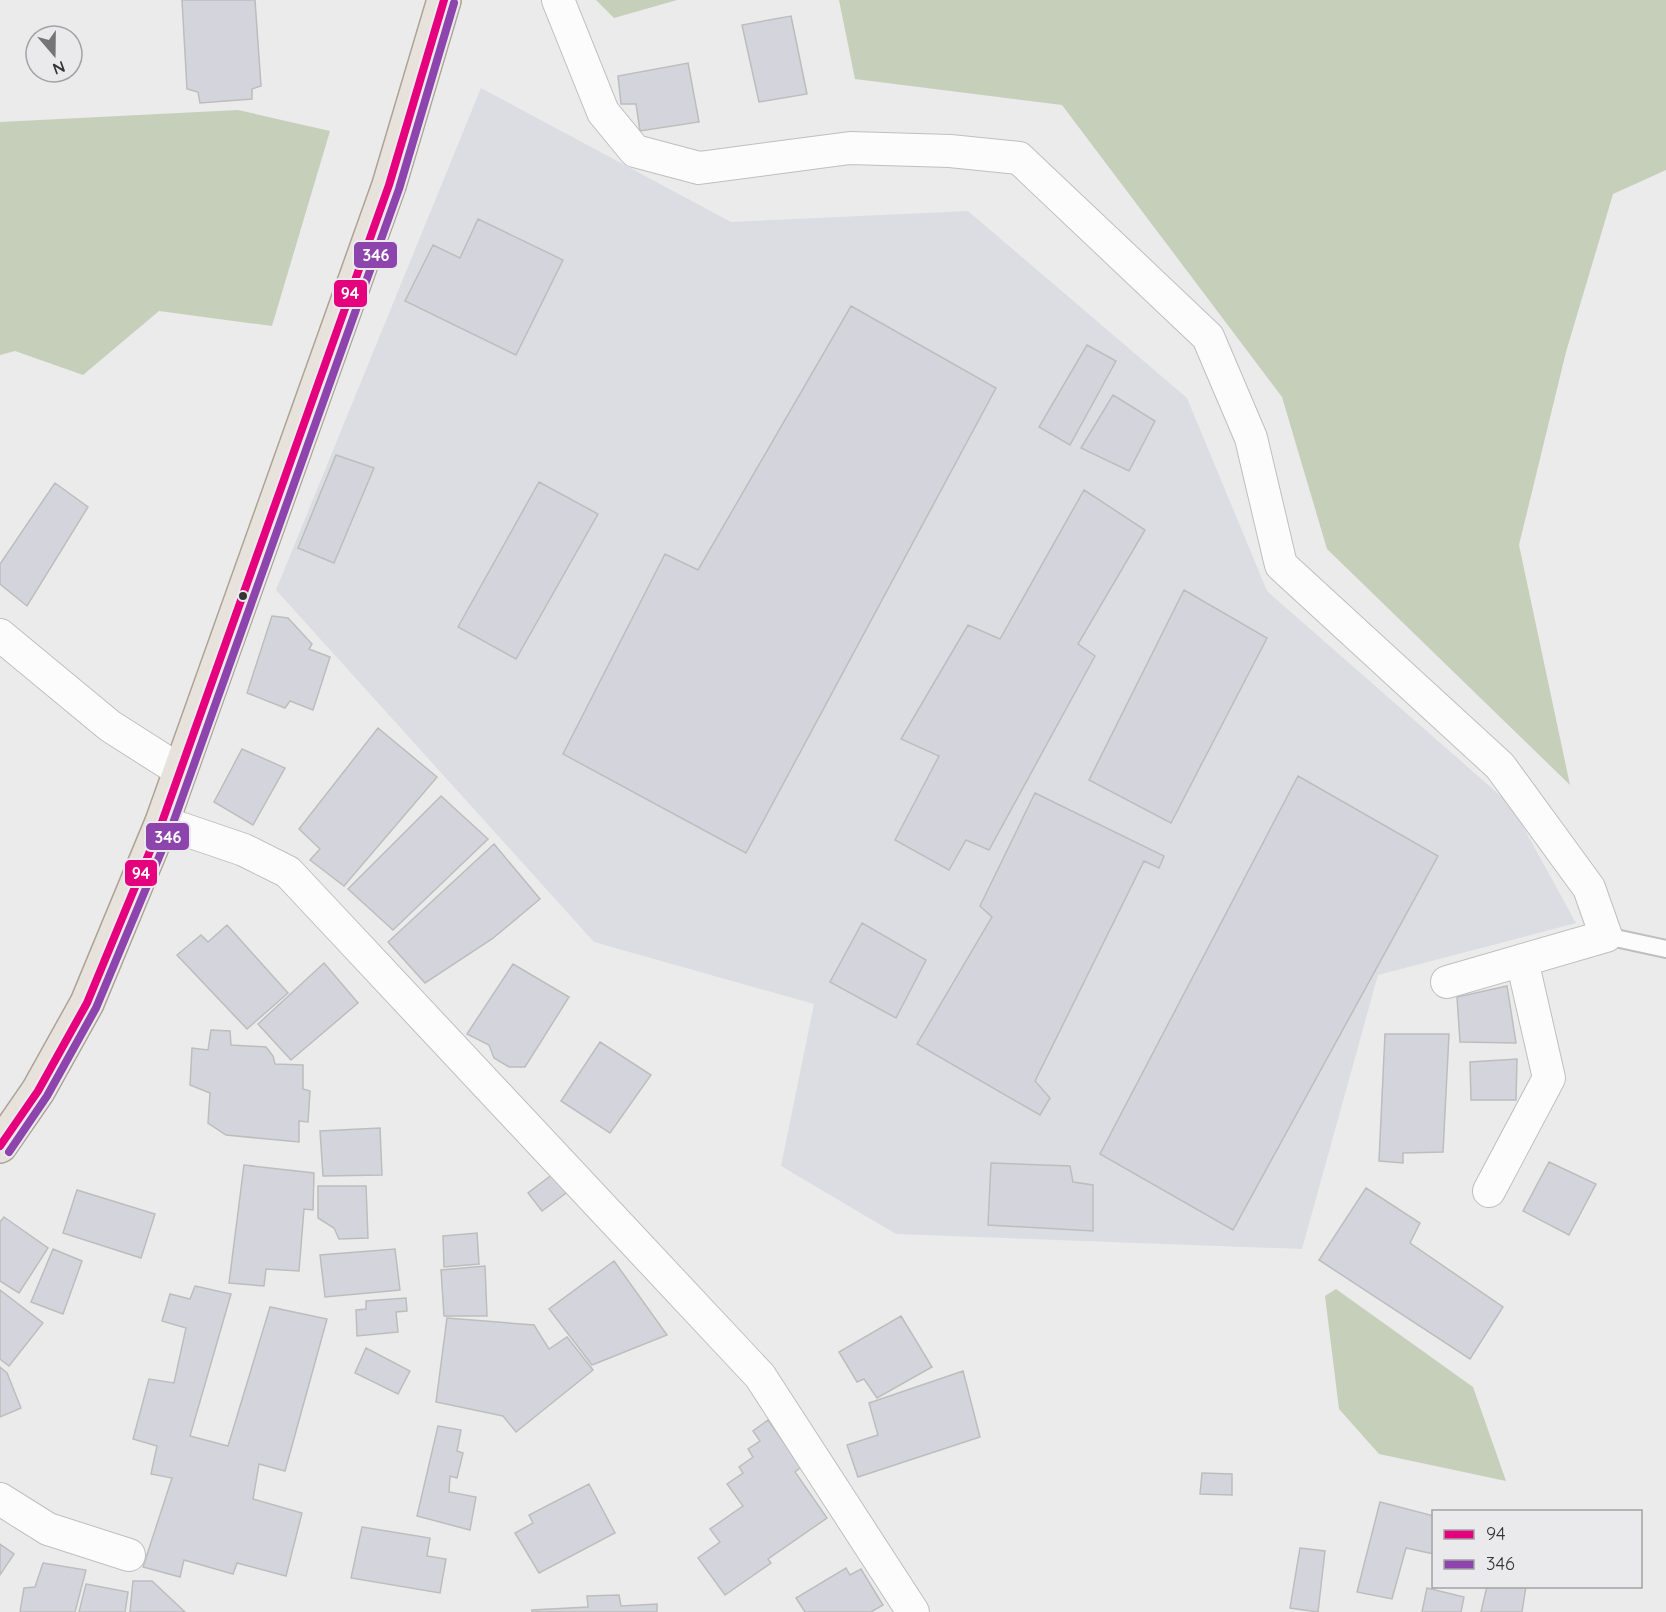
<svg xmlns="http://www.w3.org/2000/svg" width="1666" height="1612" viewBox="0 0 1666 1612" font-family="Quicksand,sans-serif">
<style>
.built{fill:#dcdde2}
.forest{fill:#c6cfba}
.building{fill:#d4d5dc;stroke:#bdbdbd;stroke-width:1.5}
.lines{fill:none;stroke-linecap:round;stroke-linejoin:round}
.service-casing{stroke:#bfbfbf;stroke-width:20}
.minor-casing{stroke:#bfbfbf;stroke-width:34}
.primary-casing{stroke:#ada396;stroke-width:36}
.service{stroke:#fcfcfc;stroke-width:16}
.minor{stroke:#fcfcfc;stroke-width:32}
.primary{stroke:#e8e2dc;stroke-width:33}
.bus-1-casing{stroke:#eaeaec;stroke-width:12}
.bus-2-casing{stroke:#eaeaec;stroke-width:12}
.bus-1{stroke:#e5007d;stroke-width:8}
.bus-2{stroke:#8e44ad;stroke-width:8}
.bus-dot{fill:#353536;stroke:#eaeaec;stroke-width:2}
.line-badge{stroke:#eaeaec;stroke-width:2}
.badge-label{font-size:16px;text-anchor:middle;font-weight:bold;fill:#fff}
</style>
<rect width="100%" height="100%" fill="#ebebeb"/>
<!-- built -->
<path class="built" d="M481,88l250,134 237,-11 219,187 80,193 244,214 65,118 -198,52 -76,274 -406,-15 -115,-68 33,-162 -220,-62 -318,-352z"/>
<!-- forest -->
<path class="forest" d="M596,0h81l-63,18z
M839,0h827v170l-53,24 -47,158 -47,193 51,240 -243,-236 -45,-152 -220,-292 -207,-26z
M238,110l92,21 -58,195 -113,-15 -76,64 -68,-24 -15,4v-233z
M1336,1289l137,98 33,94 -127,-27 -40,-45 -14,-113z"/>
<!-- building -->
<path class="building" d="M182,0h73l6,86 -9,3v10l-52,4 -2,-11 -11,-3z
M791,16l16,78 -48,8 -17,-77z
M688,63l11,59 -59,9 -4,-27h-15l-3,-28z
M478,219l85,41 -47,95 -111,-54 28,-56 27,13z
M851,306l145,82 -250,465 -183,-99 102,-200 33,16z
M1087,345l29,16 -46,84 -31,-18z
M1113,395l42,26 -26,50 -48,-23z
M336,455l38,13 -40,95 -36,-15z
M539,482l59,32 -82,145 -58,-32z
M55,483l33,24 -61,99 -27,-22v-20z
M1084,490l61,40 -67,114 17,12 -106,194 -23,-10 -17,30 -54,-30 44,-84 -38,-17 67,-114 32,14z
M1184,590l83,48 -96,185 -82,-43z
M272,616l16,2 24,26 -3,5 21,8 -17,53 -23,-9 -5,7 -38,-15z
M378,728l59,49 -93,109 -34,-26 10,-11 -21,-20z
M242,749l43,19 -32,57 -39,-23z
M1298,776l140,80 -205,374 -133,-76z
M1035,793l129,63 -5,12 -15,-7 -109,220 15,17 -10,17 -123,-71 75,-127 -12,-11z
M441,796l47,43 -95,91 -45,-41z
M494,844l46,55 -48,40 -67,44 -37,-41z
M862,923l64,37 -30,58 -66,-36z
M227,925l61,68 -41,36 -70,-74 24,-20 7,7z
M324,963l34,40 -67,57 -33,-36z
M513,964l56,33 -44,70h-16l-15,-9 -5,-13 -22,-11z
M1507,986l9,57 -56,-1 -3,-45z
M211,1030l19,1 1,14 35,2 7,9 2,8 28,1v24l7,2 -2,31 -9,-1v21l-73,-7 -18,-12 2,-30 -20,-8 2,-37 16,2z
M1385,1034h64l-6,118 -40,1v10l-24,-2z
M600,1042l51,33 -41,58 -49,-32z
M1517,1059l-1,41h-45l-1,-38z
M380,1128l2,47 -59,1 -3,-45z
M1549,1162l47,22 -27,51 -46,-24z
M991,1163l79,3 3,16 20,3v46l-105,-6z
M244,1165l70,8 -1,37 -9,-1 -5,62 -33,-2 -2,17 -35,-3z
M553,1174l13,19 -24,18 -14,-18z
M318,1186h48l2,52 -29,1 -5,-11 -16,-10z
M1366,1188l54,35 -10,20 93,64 -33,52 -151,-99z
M77,1190l78,24 -14,44 -78,-25z
M4,1217l44,31 -29,45 -19,-12v-59z
M477,1233l2,31 -35,3 -1,-31z
M53,1249l29,12 -19,53 -32,-12z
M395,1249l5,41 -75,7 -5,-42z
M614,1261l53,74 -75,30 -43,-56z
M485,1266l2,50h-43l-3,-46z
M195,1286l36,8 -41,142 38,10 42,-139 57,12 -42,152 -26,-7 -6,35 49,14 -16,63 -49,-13 -4,11 -49,-14 -4,17 -37,-10 29,-89 -21,-4 6,-28 -24,-7 16,-60 25,4 12,-55 -24,-7 8,-27 20,5z
M0,1290l43,33 -34,43 -9,-7z
M406,1298l1,13 -11,1 2,20 -41,4 -1,-26 10,-1v-8z
M901,1316l31,51 -55,31 -13,-19 -7,3 -18,-30z
M447,1318l87,7 15,24 18,-12 26,33 -77,62 -13,-16 -67,-14z
M366,1348l44,23 -12,23 -43,-21z
M0,1367l7,6 14,35 -21,9z
M963,1371l17,66 -122,40 -11,-32 31,-10 -9,-32z
M768,1420l33,47 -6,5 32,46 -59,41 3,4 -46,32 -27,-37 22,-16 -10,-13 33,-23 -16,-22 16,-11 -4,-6 14,-10 -5,-8 12,-8 -7,-10z
M438,1426l23,4 -4,21 6,2 -6,25 -7,-2 -1,16 27,5 -6,33 -53,-14z
M1202,1473l30,1v21l-32,-1z
M589,1484l26,49 -76,40 -24,-40 18,-10 -4,-8z
M1380,1502l54,14v38l-28,-6 -14,51 -35,-7z
M362,1527l68,11 -3,18 19,3 -6,34 -89,-15z
M0,1544l14,10 -14,21z
M1300,1548l25,3 -7,61 -28,-4z
M43,1563l43,7 -11,42h-55l4,-24 11,-1z
M846,1568l4,7 11,-6 22,36 -12,7h-66l-9,-14z
M133,1581h19l33,31h-55z
M86,1584l42,8 -3,20h-46z
M1487,1586h39l-4,26h-41z
M1427,1588l37,9 -3,15h-39z
M619,1595l2,11 36,-2v8h-125v-2l56,-3 -1,-11z"/>
<g class="lines">
<!-- service casing -->
<g class="service-casing">
<path id="service" d="M1606,936l60,13"/>
</g>
<!-- minor casing -->
<g class="minor-casing">
<path id="minor" d="M558,0l45,112 32,39 64,17 151,-20 100,3 69,7 189,179 43,101 30,127 219,201 89,122 17,48 -159,46
M0,635l110,91 69,44
M162,822l82,28 44,22 472,504 153,236
M1489,1191l60,-113 -27,-118
M0,1499l48,30 81,26"/>
</g>
<!-- primary casing -->
<g class="primary-casing">
<path id="primary" d="M0,1146l38,-55 49,-88 75,-181 227,-637 55,-185"/>
</g>
<!-- service -->
<use href="#service" class="service"/>
<!-- minor -->
<use href="#minor" class="minor"/>
<!-- primary -->
<use href="#primary" class="primary"/>
<!-- bus-1 casing -->
<g class="bus-1-casing">
<path id="bus-1" d="M0,1146l38,-55 49,-88 75,-181 227,-637 55,-185"/>
</g>
<!-- bus-2 casing -->
<g class="bus-2-casing">
<path id="bus-2" d="M9,1152l38,-56 49,-88 76,-182 227,-637 55,-186"/>
</g>
<!-- bus-1 -->
<use href="#bus-1" class="bus-1"/>
<!-- bus-2 -->
<use href="#bus-2" class="bus-2"/>
</g>
<!-- markers -->
<circle class="bus-dot" cx="243" cy="596" r="5"/>
<g class="line-badge">
<rect x="353" y="241" width="45" height="28" rx="6" fill="#8e44ad"/>
<rect x="333" y="279" width="35" height="29" rx="6" fill="#e5007d"/>
<rect x="145" y="822" width="45" height="29" rx="6" fill="#8e44ad"/>
<rect x="124" y="859" width="34" height="28" rx="6" fill="#e5007d"/>
</g>
<g class="badge-label">
<text x="376" y="261">346</text>
<text x="350" y="299">94</text>
<text x="168" y="843">346</text>
<text x="141" y="879">94</text>
</g>
<!-- legend -->
<rect x="1432" y="1510" width="210" height="78" fill="#eaeaec" stroke="#a2a2a3" stroke-width="1.5"/>
<rect x="1444" y="1530" width="30" height="9" fill="#e5007d" stroke="#a2a2a3" stroke-width="1.5"/>
<text x="1486" y="1540" font-size="18" fill="#353536">94</text>
<rect x="1444" y="1560" width="30" height="9" fill="#8e44ad" stroke="#a2a2a3" stroke-width="1.5"/>
<text x="1486" y="1570" font-size="18" fill="#353536">346</text>
<!-- north arrow -->
<g transform="translate(54 54) rotate(160)"><circle r="28" fill="#eaeaec" stroke="#a2a2a3" stroke-width="1.5"/>
<path d="M0-4.5L10 22L0 15L-10 22Z" fill="#757575"/>
<text y="-9" font-size="16" font-weight="bold" text-anchor="middle" fill="#353536">N</text>
</g>
</svg>
